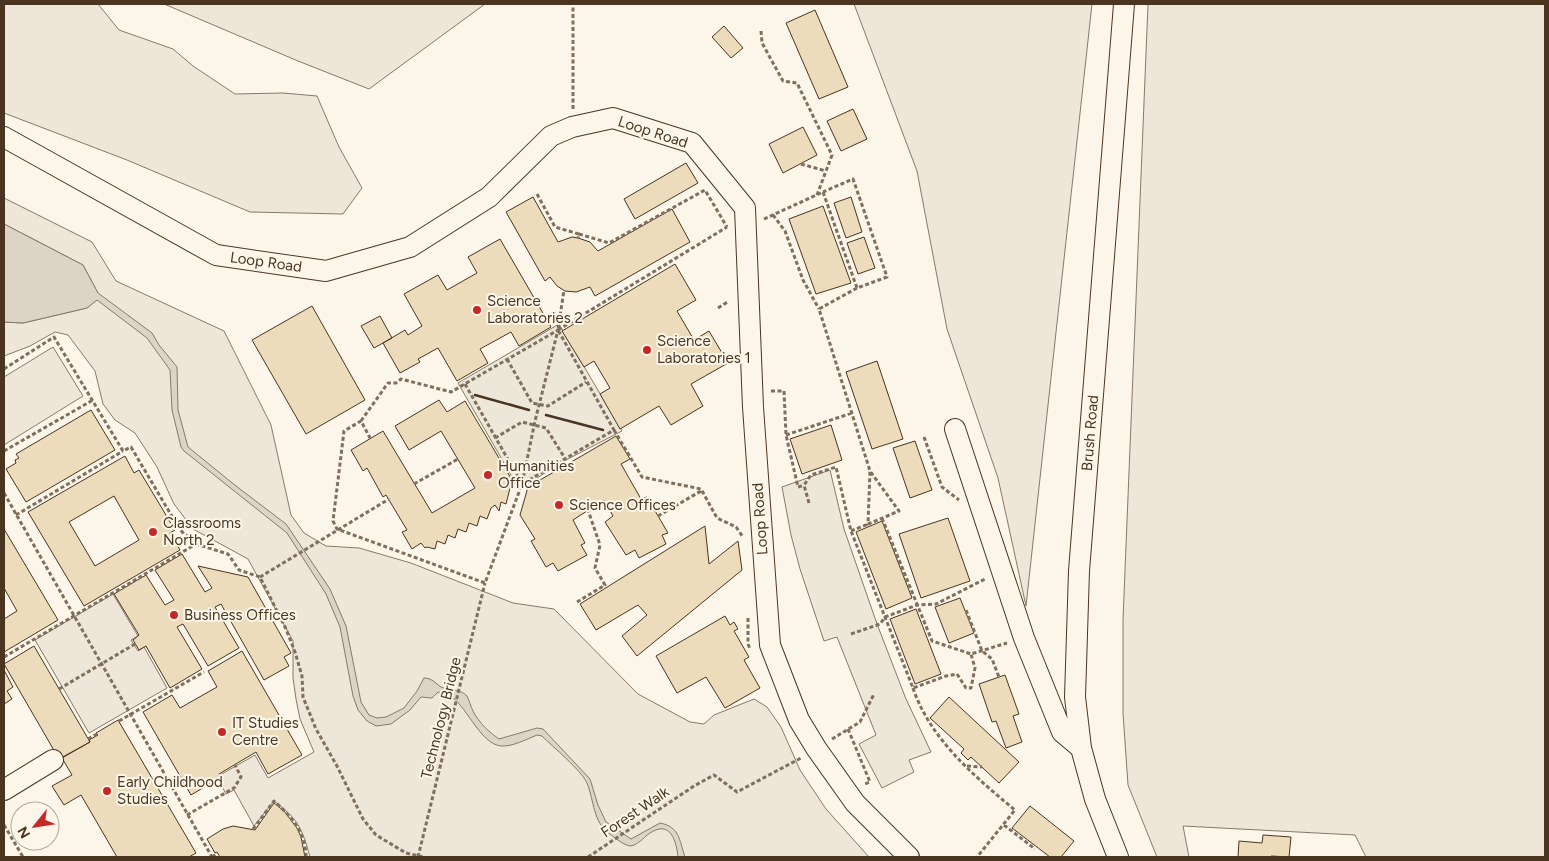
<svg xmlns="http://www.w3.org/2000/svg" width="1549" height="861" viewBox="0 0 1549 861" font-family="Figtree,sans-serif">
<style>
.green{fill:#ede6d9;stroke:#887966}
.parking{fill:#ede7d9;stroke:#887966}
.water{fill:#dcd4c6;stroke:#887966}
.building{fill:#ecdcbc;stroke:#4a3520;fill-rule:evenodd}
.lines{fill:none;stroke-linecap:round;stroke-linejoin:round}
.minor-casing{stroke:#4a3520;stroke-width:22}
.path{stroke:#7f6f5c;stroke-width:3;stroke-dasharray:4 2.5;stroke-linecap:butt}
.minor{stroke:#fbf6e9;stroke-width:20}
.path-bridge{stroke:#7f6f5c;stroke-width:3;stroke-dasharray:4 2.5;stroke-linecap:butt}
.wall{stroke:#4a3520;stroke-width:2.5}
.poi-dot{fill:#c62828;stroke:#fbf6e9;stroke-width:2}
.labels{text-anchor:middle;stroke-width:4;stroke-linejoin:round;paint-order:stroke}
.street-label{font-size:15px;fill:#4a3520;stroke:#fbf6e9}
.poi-label{font-size:15px;fill:#4a3520;stroke:#fbf6e9;text-anchor:start}
</style>
<rect width="100%" height="100%" fill="#fbf6e9"/>
<!-- green -->
<path class="green" d="M4,4h94l21,26 54,19 20,17 42,28 48,-1 34,3 22,51 23,41 -19,26 -93,-2 -123,-52 -123,-47z
M164,4h321l-116,85 -71,-28z
M854,4h238l-66,602 -28,-128 -51,-149 -30,-158z
M1148,4h397v853h-179l-11,-22 -172,-9 6,31h-32l-29,-72 -5,-72v-93z
M4,198l88,44 24,39 108,50 47,94 20,90 13,18 22,13 33,2 52,15 102,40 41,6 84,85 52,28 14,2 10,-9 40,-16 13,8 14,20 19,43 26,39 43,48h-559c-8,-29 -12,-38 -36,-56l-20,25 -20,-36 -8,4 -8,-15 3,-2 -1,-2 35,-20 13,23 46,-26 -14,-33 -4,-20 -3,-21v-37l-45,-82 -55,-30 -19,-25 -17,-37 -22,-34 -20,-13 -12,-16 -8,-33 -27,-36 -13,-3 -25,14 -26,10v-34l19,1 64,-15 13,-11 -17,-32 -79,-41z
M53,347l30,49 -79,49v-68z
M113,594l25,42 -7,4 7,11 6,-4 23,41 -78,45 -54,-93z"/>
<!-- parking -->
<path class="parking" d="M559,324l63,107 -56,29 -47,29 -61,-106z
M830,470l14,59 33,95 29,75 25,53 -22,8 5,12 -32,16 -23,-44 17,-9 -39,-98 -13,4 -24,-72 -9,-34 -9,-48z"/>
<!-- water -->
<path class="water" d="M4,224l79,41 15,28 54,40 7,12 18,22 1,43 10,37 48,39 50,38 44,65 16,37 15,76 8,13 8,3 9,-1 18,-9 13,-17 7,-13c8,0 11,5 17,9 8,4 20,2 26,9 2,4 4,11 6,15 6,12 16,21 26,28l38,-11 6,1 47,50 8,26 8,17 25,17 29,-16c20,4 19,17 25,34h-7c-2,-20 -10,-39 -32,-21 -4,4 -11,10 -16,10 -6,-1 -15,-8 -20,-12 -17,-11 -16,-34 -23,-51 -6,-13 -34,-36 -45,-47l-5,-1c-10,4 -25,12 -36,11 -20,-2 -33,-37 -49,-49 -4,-3 -9,-3 -14,-5l-6,6 -11,-1 -11,13 -19,14 -15,2 -9,-5 -9,-11 -5,-14 -13,-69 -14,-33 -39,-61 -103,-82 -3,-4 -9,-37 -2,-40 -23,-32 -50,-38 -10,8 -64,15 -19,-1z"/>
<!-- building -->
<path class="building" d="M815,10l33,77 -29,12 -33,-76z
M724,26l19,22 -12,10 -19,-21z
M853,109l14,30 -26,12 -14,-30z
M803,127l14,28 -34,18 -14,-29z
M686,163l12,20 -63,36 -11,-20z
M533,197l25,45 14,-5 6,1 12,4 8,9 74,-42 18,33 -95,54 -5,-9 -14,5 -11,-1 -8,-5 -7,-9 -5,4 -39,-69z
M851,197l11,35 -16,6 -12,-35z
M823,206l28,77 -35,11 -27,-75z
M864,237l11,31 -17,6 -11,-31z
M500,239l51,88 -32,19 -8,-14 -31,17 8,14 -31,18 -19,-33 -20,11 2,3 -20,11 -17,-30 22,-13 3,5 14,-9 -18,-32 34,-19 9,15 30,-17 -9,-16z
M675,264l21,36 -19,11 17,29 15,-9 19,32 -37,21 12,22 -32,19 -12,-19 -39,23 -20,-35 10,-6 -16,-27 -10,6 -22,-36z
M312,306l53,94 -59,34 -54,-94z
M380,316l12,22 -18,10 -13,-22z
M877,361l26,78 -31,10 -26,-77z
M439,400l8,12 18,-11 47,79 -6,24 -5,-2 -2,9 -4,-6 -4,3 -4,11 -7,-3 -3,10 -8,-3 -3,9 -8,-3 -3,9 -7,-3 -3,9 -8,-3 -2,8 -8,-2 -2,1 -4,-5 -9,6 -10,-17 5,-2 -21,-35 -3,2 -16,-29 -4,3 -12,-21 32,-19 49,82 43,-25 -34,-57 -32,19 -14,-24z
M91,410l24,40 -89,52 -20,-33 10,-6 -1,-3 4,-2 -3,-4z
M831,425l11,35 -40,14 -12,-35z
M616,436l14,23 -9,5 20,35 6,-2 21,36 -6,2 4,9 -27,14 -4,-8 -9,5 -21,-33 8,-6 -9,-16 -31,20 12,23 -4,2 6,10 -29,16 -5,-8 -7,4 -15,-26 4,-2 -15,-24 8,-28z
M915,441l17,49 -22,8 -17,-50z
M125,456l9,17 5,-3 36,60 -5,3 10,17 -96,56 -56,-94zM114,496l25,44 -44,26 -26,-44z
M948,518l22,63 -49,17 -22,-64z
M882,521l30,77 -26,11 -30,-77z
M705,526l4,38 29,-23 4,29 -105,86 -15,-20 25,-21 -9,-10 -42,25 -16,-26z
M4,529l54,91 -54,32v-33l13,-8 -13,-23z
M182,554l23,38 7,-4 -14,-22 50,11 43,76 -7,4 5,9 -25,14 -43,-76 -6,3 24,41 -31,18 -25,-42 -6,3 25,42 -32,19 -24,-42 -7,4 -6,-10 6,-5 -25,-41 32,-19 19,30 9,-5 -19,-30z
M960,598l14,35 -25,10 -14,-36z
M916,609l25,65 -26,10 -25,-65z
M725,616l5,9 4,-3 4,7 -4,2 15,26 -5,3 16,28 -35,20 -19,-31 -29,16 -21,-37z
M34,646l56,96 -31,17 -55,-95z
M242,651l60,104 -34,19 -12,-22 -37,22 2,3 -30,18 -48,-83 29,-17 8,13 37,-21 -9,-16z
M4,670l9,17 -6,4 5,8 -8,5z
M1005,675l14,39 -6,2 9,26 -16,6 -10,-27 -4,1 -13,-38z
M949,697l70,65 -20,21 -28,-26 -3,3 -7,-7 3,-4 -34,-31z
M118,720l78,133 -7,4h-72l-36,-62 -17,10 -12,-19 20,-11 -10,-17 28,-16 -1,-2 9,-5 -2,-2z
M274,803l10,8 13,17 4,9 4,20h-85l-3,-5 -2,1 -8,-14 16,-10 10,-3 22,4z
M1030,806l44,35 -13,16h-11l-38,-29z
M1263,835l28,2 -2,20 -18,-1 -1,1h-32l1,-16 23,2z"/>
<g class="lines">
<!-- minor casing -->
<g class="minor-casing">
<path id="minor" d="M4,137l212,118 110,16 84,-24 79,-50 62,-61 21,-9 41,-9 79,25 53,65 8,199 17,238 29,75 17,28 39,55 54,54
M955,429l69,209 38,94 19,16
M4,790l49,-30
M1118,857l-23,-58 -14,-51 -6,-51 4,-126 45,-567"/>
</g>
<!-- path -->
<path class="path" d="M761,31l1,12 21,38 14,2 35,72 -15,40
M573,109v-105
M801,164l25,7
M537,194l18,33 24,7 -1,4
M773,215l12,16 18,49 16,29
M764,219l59,-27 34,96 30,-11 -34,-98 -30,13
M579,234l30,9 96,-53 22,37
M857,288l-38,21 51,162 29,40 -31,13 2,-53
M718,308l11,-7
M558,330l169,-103
M507,359l25,44 16,3 38,-24
M4,369l50,-32 69,114 8,-4 49,83 16,14 32,10 11,16 21,7 26,52 9,23 7,24 1,21 13,32 21,37 26,53 13,16 30,18 17,4
M465,384l57,100 92,-54 -56,-100 6,-40
M771,391h13l2,44 12,52 6,-2
M361,421l27,-38h8l5,-4 50,13 107,-62 -23,91 -13,63 -37,99 -148,-54 -4,-8 11,-90 17,-10 9,17
M614,430l28,47 59,12 16,29 19,9 7,10
M786,435l66,-22
M924,437l18,50 17,13
M495,438l27,-16 24,6 20,32
M4,451l89,-51
M414,484l44,-25
M4,493l208,364
M809,503l-5,-18 7,-10 25,-8 15,64 62,157 33,-12 11,-2 9,14h5l4,-20 -4,-14
M16,515l107,-64
M658,516l43,-25
M882,518l50,123 39,13 36,-11
M851,531l17,-7
M260,577l129,-78
M577,602l28,-17 -10,-17 5,-23 -12,-35
M966,610l16,41 10,8 7,18
M748,618v26l2,5
M851,634l29,-10 5,-7 32,-12 19,-1 49,-25
M4,657l192,-113
M913,688c17,51 62,89 102,122l-38,47
M59,689l76,-45
M119,721l85,-49
M848,729l22,53 -5,2
M88,739l9,-5
M832,739l28,-17 14,-28
M967,766l15,1
M187,815l47,-27 7,-11 -6,-12
M4,825l19,32
M1004,825l31,24
M253,829l21,-28c17,15 32,32 32,56
M212,857l6,-4
M588,857l106,-71 20,-11 23,17 64,-34"/>
<!-- minor -->
<use href="#minor" class="minor"/>
<!-- path-bridge -->
<path class="path-bridge" d="M418,857l67,-274"/>
<!-- wall -->
<path class="wall" d="M475,395l54,15
M546,415l57,15"/>
</g>
<!-- markers -->
<g class="poi-dot">
<circle cx="477" cy="310" r="5"/>
<circle cx="647" cy="350" r="5"/>
<circle cx="488" cy="475" r="5"/>
<circle cx="559" cy="505" r="5"/>
<circle cx="153" cy="532" r="5"/>
<circle cx="174" cy="615" r="5"/>
<circle cx="222" cy="732" r="5"/>
<circle cx="107" cy="791" r="5"/>
</g>
<g class="labels">
<!-- street labels -->
<g class="street-label">
<text transform="translate(653 132) rotate(18)" y="5">Loop Road</text>
<text transform="translate(266 262) rotate(8)" y="5">Loop Road</text>
<text transform="translate(1090 433) rotate(-85)" y="5">Brush Road</text>
<text transform="translate(760 519) rotate(-94)" y="5">Loop Road</text>
<text transform="translate(441 718) rotate(-76)" y="5">Technology Bridge</text>
<text transform="translate(635 812) rotate(-34)" y="5">Forest Walk</text>
</g>
<!-- poi labels -->
<g class="poi-label">
<text x="487" y="306">Science<tspan x="487" dy="17">Laboratories 2</tspan></text>
<text x="657" y="346">Science<tspan x="657" dy="17">Laboratories 1</tspan></text>
<text x="498" y="471">Humanities<tspan x="498" dy="17">Office</tspan></text>
<text x="569" y="510">Science Offices</text>
<text x="163" y="528">Classrooms<tspan x="163" dy="17">North 2</tspan></text>
<text x="184" y="620">Business Offices</text>
<text x="232" y="728">IT Studies<tspan x="232" dy="17">Centre</tspan></text>
<text x="117" y="787">Early Childhood<tspan x="117" dy="17">Studies</tspan></text>
</g>
</g>
<!-- border -->
<rect width="1549" height="861" fill="none" stroke="#4a3520" stroke-width="10"/>
<!-- north arrow -->
<g transform="translate(35 826) rotate(240)"><circle r="24" fill="#fbf6e9" stroke="#b4a999"/>
<path d="M0-4L9 19L0 12L-9 19Z" fill="#c62828"/>
<text y="-8" font-size="14" font-weight="bold" text-anchor="middle" fill="#4a3520">N</text>
</g>
</svg>
